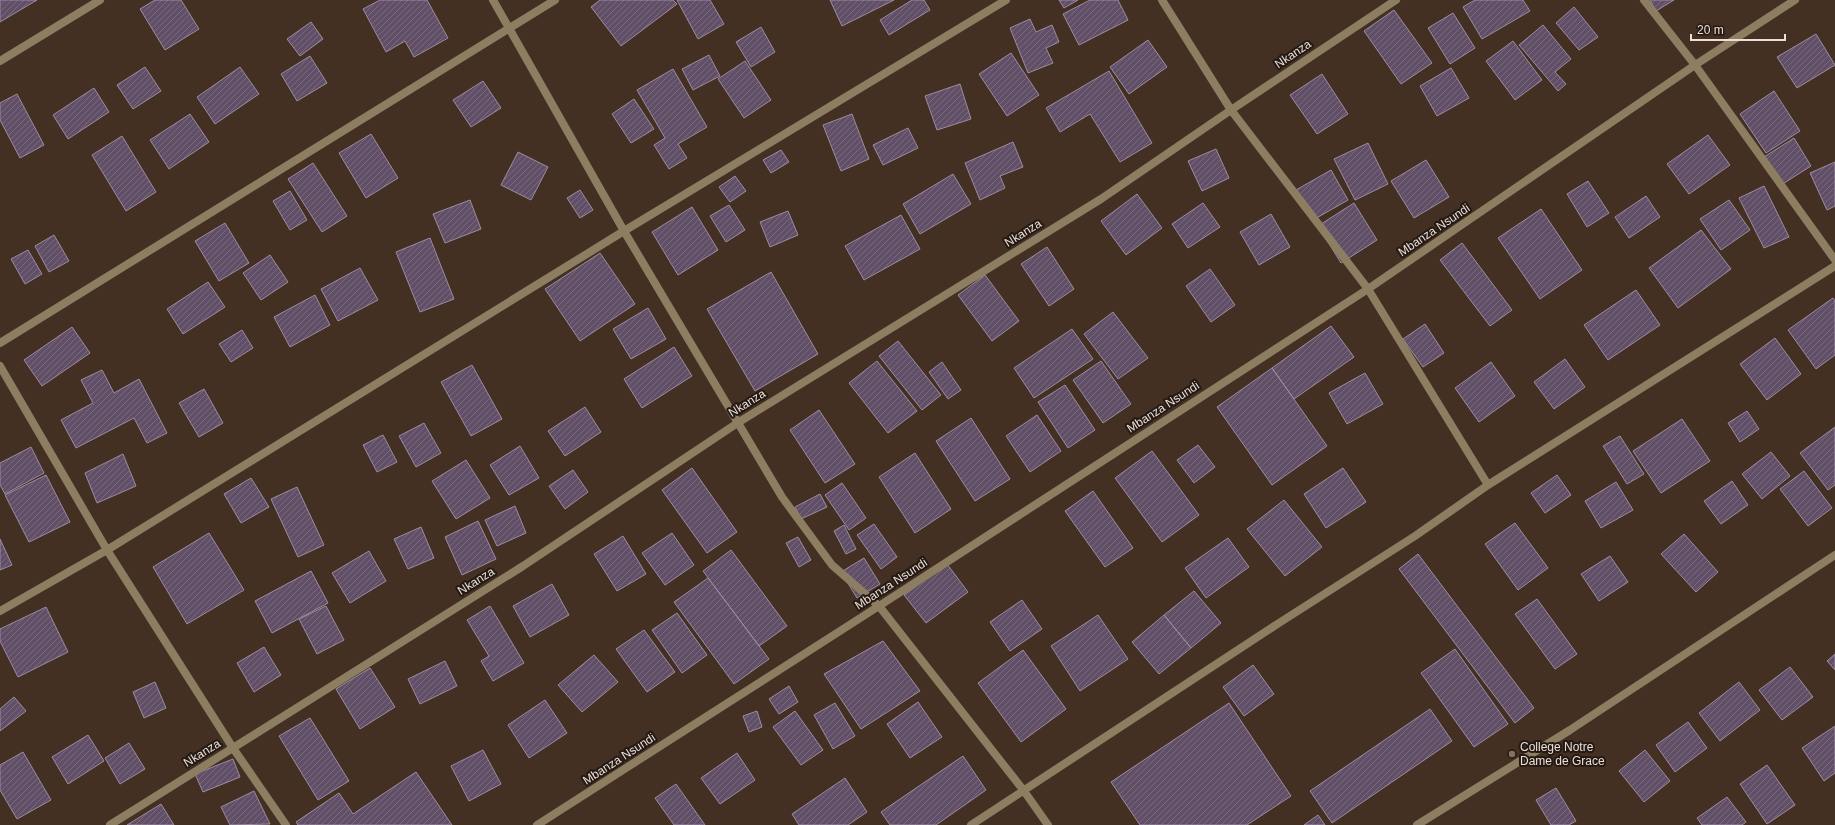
<svg xmlns="http://www.w3.org/2000/svg" width="1835" height="825" viewBox="0 0 1835 825" font-family="Arial,sans-serif">
<style>
.building{fill:url(#building-hatch);stroke:#9c8ca2}
.lines{fill:none;stroke-linecap:round;stroke-linejoin:round}
.minor{stroke:#8d7e61;stroke-width:8}
.education-dot{fill:#8d6e63;stroke:#231a14;stroke-width:1.5}
.labels{text-anchor:middle;stroke-width:4;stroke-linejoin:round;paint-order:stroke}
.street-label{font-size:12px;fill:#edded7;stroke:#231a14}
.poi-label{font-size:12px;fill:#edded7;stroke:#231a14;text-anchor:start}
</style>
<defs>
<pattern id="building-hatch" width="6" height="6" patternUnits="userSpaceOnUse"><rect width="6" height="6" fill="#604f67"/><path d="M-1 1l2-2M0 6l6-6M5 7l2-2" fill="none" stroke="#77687c"/></pattern>
</defs>
<rect width="100%" height="100%" fill="#442f23"/>
<!-- building -->
<path class="building" d="M0,0h37l-37,22z
M155,0h26l18,29 -34,21 -25,-41z
M380,0h47l21,38 -34,19 -9,-16 -19,11 -23,-43z
M600,0h73l4,4 -56,42 -30,-39z
M677,0h33l14,24 -26,15z
M830,0h64l-52,26z
M912,0h12l6,10 -41,25 -9,-15z
M1059,0h19l-14,8z
M1090,0h28l10,20 -49,25 -16,-31z
M1475,0h48l7,11 -48,28 -19,-32z
M1650,0h24l-18,11z
M1574,7l24,30 -19,13 -23,-27z
M1394,10l38,53 -31,21 -37,-53z
M1453,13l22,35 -25,16 -22,-36z
M1030,19l6,13 16,-7 7,17 -13,6 7,15 -25,10 -18,-45z
M311,22l12,17 -23,17 -13,-17z
M1543,25l28,34 -16,13 11,12 -8,7 -39,-46z
M761,27l14,25 -24,15 -15,-25z
M1816,34l19,31 -38,23 -20,-31z
M1148,40l19,27 -38,27 -19,-27z
M1513,41l29,39 -27,20 -29,-39z
M1011,53l28,42 -32,21 -28,-42z
M709,55l11,21 -27,14 -11,-21z
M310,56l17,27 -30,18 -16,-27z
M745,61l26,39 -27,18 -26,-39z
M145,67l16,24 -28,18 -16,-24z
M240,67l19,27 -44,30 -18,-27z
M1451,68l18,30 -32,18 -17,-30z
M673,69l34,58 -29,17 9,14 -18,11 -15,-24 11,-7 -28,-48z
M1109,71l43,72 -32,19 -30,-48 -30,18 -14,-24z
M1322,74l26,40 -31,20 -27,-39z
M483,81l18,27 -30,19 -18,-27z
M960,84l11,35 -34,11 -12,-34z
M94,88l15,24 -41,27 -15,-24z
M1774,91l26,40 -34,22 -26,-39z
M17,94l27,51 -24,13 -20,-38v-17z
M634,99l20,30 -23,14 -19,-29z
M190,114l19,28 -40,27 -19,-29z
M852,114l17,45 -28,12 -18,-46z
M908,128l10,20 -35,17 -10,-20z
M371,134l27,44 -32,20 -27,-45z
M1708,135l22,30 -41,29 -22,-30z
M122,136l34,56 -30,19 -34,-56z
M1794,138l17,28 -30,19 -17,-28z
M1013,142l10,25 -23,9 5,12 -25,12 -15,-37z
M1368,143l20,41 -33,16 -21,-41z
M1216,149l13,29 -27,13 -14,-30z
M781,150l8,12 -18,11 -8,-13z
M518,152l30,15 -17,33 -30,-15z
M1426,160l23,37 -35,21 -23,-37z
M1835,162v44l-8,4 -17,-37z
M313,163l34,53 -25,16 -34,-53z
M1331,170l17,30 -35,20 -17,-30z
M953,174l18,30 -51,30 -17,-30z
M735,176l11,15 -16,11 -11,-15z
M1588,181l21,32 -22,14 -20,-33z
M1764,186l25,51 -25,11 -25,-50z
M580,190l13,20 -13,8 -13,-20z
M290,191l17,29 -17,10 -17,-29z
M1137,194l25,34 -36,27 -25,-34z
M1646,196l14,21 -31,21 -14,-21z
M470,200l11,29 -36,14 -12,-29z
M1729,200l21,30 -29,20 -21,-31z
M1203,203l17,24 -32,21 -16,-24z
M1354,203l23,37 -36,23 -23,-37z
M729,205l16,25 -19,12 -16,-26z
M692,207l26,43 -40,25 -26,-43z
M1541,209l41,61 -42,29 -42,-61z
M788,211l10,24 -28,12 -10,-25z
M1271,214l19,33 -31,18 -19,-33z
M901,215l19,34 -56,31 -19,-34z
M225,223l24,40 -30,18 -24,-40z
M1701,230l30,39 -53,39 -29,-40z
M54,235l15,26 -20,11 -14,-26z
M430,238l24,61 -34,13 -24,-60z
M1462,243l50,67 -22,16 -50,-66z
M1047,247l27,42 -25,17 -28,-42z
M28,250l14,24 -17,10 -14,-25z
M600,253l35,51 -55,37 -35,-52z
M270,255l18,27 -27,18 -18,-27z
M360,268l18,32 -40,21 -17,-32z
M1210,269l25,36 -24,17 -25,-36z
M771,272l47,82 -63,37 -48,-82z
M985,275l34,46 -27,20 -34,-46z
M208,282l17,25 -42,27 -16,-25z
M1636,290l24,35 -52,35 -24,-35z
M315,295l15,30 -40,22 -16,-30z
M1833,298l2,3v54l-19,14 -28,-39z
M648,308l18,31 -35,20 -18,-30z
M1113,312l35,46 -30,21 -34,-45z
M1425,324l19,29 -21,14 -20,-28z
M1331,326l23,31 -60,42 -22,-31z
M72,327l18,26 -48,33 -18,-26z
M1072,329l21,30 -59,39 -20,-30z
M242,330l11,18 -22,14 -12,-18z
M1775,338l26,36 -34,26 -27,-36z
M898,341l43,54 -19,15 -43,-54z
M674,347l18,29 -50,32 -18,-29z
M1565,359l20,28 -31,22 -20,-27z
M877,361l40,50 -29,22 -39,-50z
M1101,361l30,43 -28,19 -30,-43z
M942,362l19,28 -13,9 -19,-27z
M1491,362l24,34 -36,26 -24,-34z
M472,365l30,54 -31,17 -30,-54z
M1272,368l55,78 -55,39 -55,-78z
M102,370l12,23 25,-14 28,54 -20,10 -13,-25 -58,30 -15,-28 32,-17 -12,-23z
M1365,373l18,31 -36,20 -18,-31z
M1065,385l30,45 -27,18 -30,-46z
M204,389l19,34 -24,14 -20,-34z
M585,407l16,25 -36,24 -17,-25z
M819,410l36,54 -30,19 -35,-53z
M1747,411l12,18 -19,13 -12,-19z
M1037,415l24,36 -31,21 -24,-36z
M971,418l39,61 -35,22 -39,-60z
M1682,419l28,42 -49,32 -28,-42z
M424,423l17,30 -25,14 -17,-31z
M1835,427v58l-7,5 -28,-37z
M383,435l14,27 -20,10 -14,-27z
M1620,436l24,38 -17,10 -24,-38z
M1198,445l17,22 -21,16 -17,-23z
M520,446l19,32 -30,17 -19,-30z
M31,447l13,26 -39,21 -5,-9v-22z
M1152,451l47,64 -37,27 -47,-64z
M1771,452l19,24 -28,23 -20,-25z
M915,453l36,56 -36,24 -36,-56z
M123,454l13,32 -39,17 -12,-30z
M466,460l24,38 -34,21 -24,-38z
M692,468l45,64 -30,21 -45,-63z
M1343,468l23,34 -40,26 -22,-34z
M573,470l15,22 -23,17 -16,-23z
M1804,471l28,37 -24,18 -28,-37z
M46,475l24,47 -41,20 -24,-47z
M1557,475l14,20 -26,18 -14,-20z
M251,478l18,29 -28,16 -17,-29z
M1732,481l16,24 -27,19 -17,-23z
M1616,482l17,28 -32,18 -16,-27z
M842,483l24,35 -17,12 -24,-35z
M297,487l27,58 -26,12 -27,-58z
M1093,491l40,57 -28,19 -40,-56z
M820,494l7,13 -26,12 -6,-12z
M1284,500l38,47 -37,29 -38,-47z
M515,506l11,27 -29,13 -12,-26z
M478,521l18,38 -34,16 -17,-38z
M1515,523l33,45 -30,22 -33,-46z
M874,524l23,33 -16,12 -24,-34z
M844,525l12,24 -10,5 -12,-23z
M421,527l13,31 -26,11 -14,-30z
M209,533l35,57 -57,34 -34,-57z
M672,533l22,32 -29,20 -23,-32z
M1684,534l34,38 -22,20 -35,-38z
M623,536l23,38 -29,17 -23,-37z
M798,537l13,23 -12,7 -13,-24z
M1228,538l21,29 -43,31 -21,-30z
M0,539l12,26 -12,5z
M731,550l56,76 -28,20 -56,-75z
M369,551l17,30 -36,22 -18,-30z
M1418,554l116,154 -19,15 -116,-154z
M1610,556l18,26 -29,19 -18,-27z
M864,558l16,26 -23,14 -16,-26z
M947,564l21,28 -42,31 -22,-28z
M311,571l17,32 -56,30 -17,-32z
M708,578l61,81 -35,25 -60,-82z
M552,584l17,31 -39,22 -17,-31z
M1194,591l27,32 -30,25 -27,-33z
M1537,599l40,55 -22,15 -40,-55z
M1022,600l20,29 -32,22 -20,-29z
M326,606l18,34 -27,14 -18,-35z
M490,606l34,57 -31,18 -12,-20 8,-5 -22,-36z
M46,607l22,45 -50,25 -18,-36v-12z
M677,613l30,42 -25,18 -30,-43z
M1098,615l30,44 -48,32 -29,-45z
M1164,615l27,33 -32,26 -27,-32z
M644,630l31,42 -28,20 -31,-43z
M883,641l37,50 -59,38 -37,-55z
M264,647l17,28 -27,17 -17,-29z
M1455,649l53,75 -34,23 -53,-74z
M1023,650l43,59 -45,33 -43,-59z
M1835,654v16l-8,-9z
M594,655l24,27 -36,30 -24,-27z
M445,661l12,25 -37,18 -12,-25z
M1253,665l21,29 -30,22 -21,-29z
M1790,667l23,30 -31,23 -23,-30z
M370,668l25,39 -35,22 -24,-40z
M155,682l11,26 -22,10 -11,-26z
M1739,682l21,28 -40,31 -21,-28z
M789,686l9,16 -19,12 -10,-15z
M14,697l12,14 -26,20v-22z
M545,700l22,33 -38,25 -21,-33z
M918,702l24,35 -32,21 -23,-34z
M835,703l20,33 -22,13 -19,-34z
M1229,703l62,93 -44,29h-107l-29,-43z
M1430,709l22,32 -120,82 -22,-32z
M757,711l5,16 -13,5 -6,-16z
M795,711l28,39 -22,15 -28,-38z
M310,718l39,63 -31,19 -39,-64z
M1688,722l19,26 -32,24 -19,-27z
M1835,726v47l-11,8 -22,-33z
M88,735l16,26 -36,23 -16,-27z
M129,743l16,26 -25,15 -15,-26z
M483,750l18,34 -32,17 -18,-35z
M1645,750l25,31 -26,21 -25,-31z
M23,752l28,48 -34,19 -17,-29v-25z
M737,753l18,27 -35,24 -19,-26z
M963,756l23,34 -50,35h-46l-9,-13z
M233,759l7,18 -37,15 -8,-18z
M1767,765l28,40 -28,19 -27,-40z
M416,772l36,53h-154l-2,-3 43,-29 14,21z
M845,778l22,34 -19,13h-49l-7,-11z
M676,784l29,41h-31l-19,-27z
M1556,788l20,33 -7,4h-18l-15,-25z
M254,791l16,33 -40,1 -9,-18z
M1727,797l19,25 -4,3h-40l-5,-7z
M161,804l13,21h-47z
M1318,815l7,10h-21z"/>
<g class="lines">
<!-- minor -->
<path class="minor" d="M493,0l131,231 158,266 50,68 47,41 145,185 24,34
M1162,0l69,110 137,179 120,196
M1644,0l51,65 140,195
M0,61l100,-61
M0,343l555,-343
M0,366l107,184 126,198 53,77
M0,611l107,-61 517,-319 382,-231
M110,825l413,-259 216,-144 362,-223 130,-89 165,-110
M537,825l342,-219 489,-317 327,-224 100,-65
M971,825l308,-202 136,-87 73,-51 347,-219
M1417,825l153,-95 265,-175"/>
</g>
<!-- markers -->
<circle class="education-dot" cx="1512" cy="754" r="4"/>
<g class="labels">
<!-- street labels -->
<g class="street-label">
<text transform="translate(1293 54) rotate(-34)" y="4">Nkanza</text>
<text transform="translate(1434 230) rotate(-34)" y="4">Mbanza Nsundi</text>
<text transform="translate(1023 233) rotate(-32)" y="4">Nkanza</text>
<text transform="translate(747 403) rotate(-32)" y="4">Nkanza</text>
<text transform="translate(1163 407) rotate(-33)" y="4">Mbanza Nsundi</text>
<text transform="translate(476 581) rotate(-32)" y="4">Nkanza</text>
<text transform="translate(891 584) rotate(-33)" y="4">Mbanza Nsundi</text>
<text transform="translate(202 753) rotate(-32)" y="4">Nkanza</text>
<text transform="translate(619 759) rotate(-33)" y="4">Mbanza Nsundi</text>
</g>
<!-- poi labels -->
<g class="poi-label">
<text x="1520" y="751">College Notre<tspan x="1520" dy="14">Dame de Grace</tspan></text>
</g>
</g>
<!-- scale -->
<path d="M1691 34v6h94v-6" fill="none" stroke="#edded7" stroke-width="2"/>
<text x="1697" y="34" font-size="12" fill="#edded7" stroke="#231a14" stroke-width="3" paint-order="stroke">20 m</text>
</svg>
